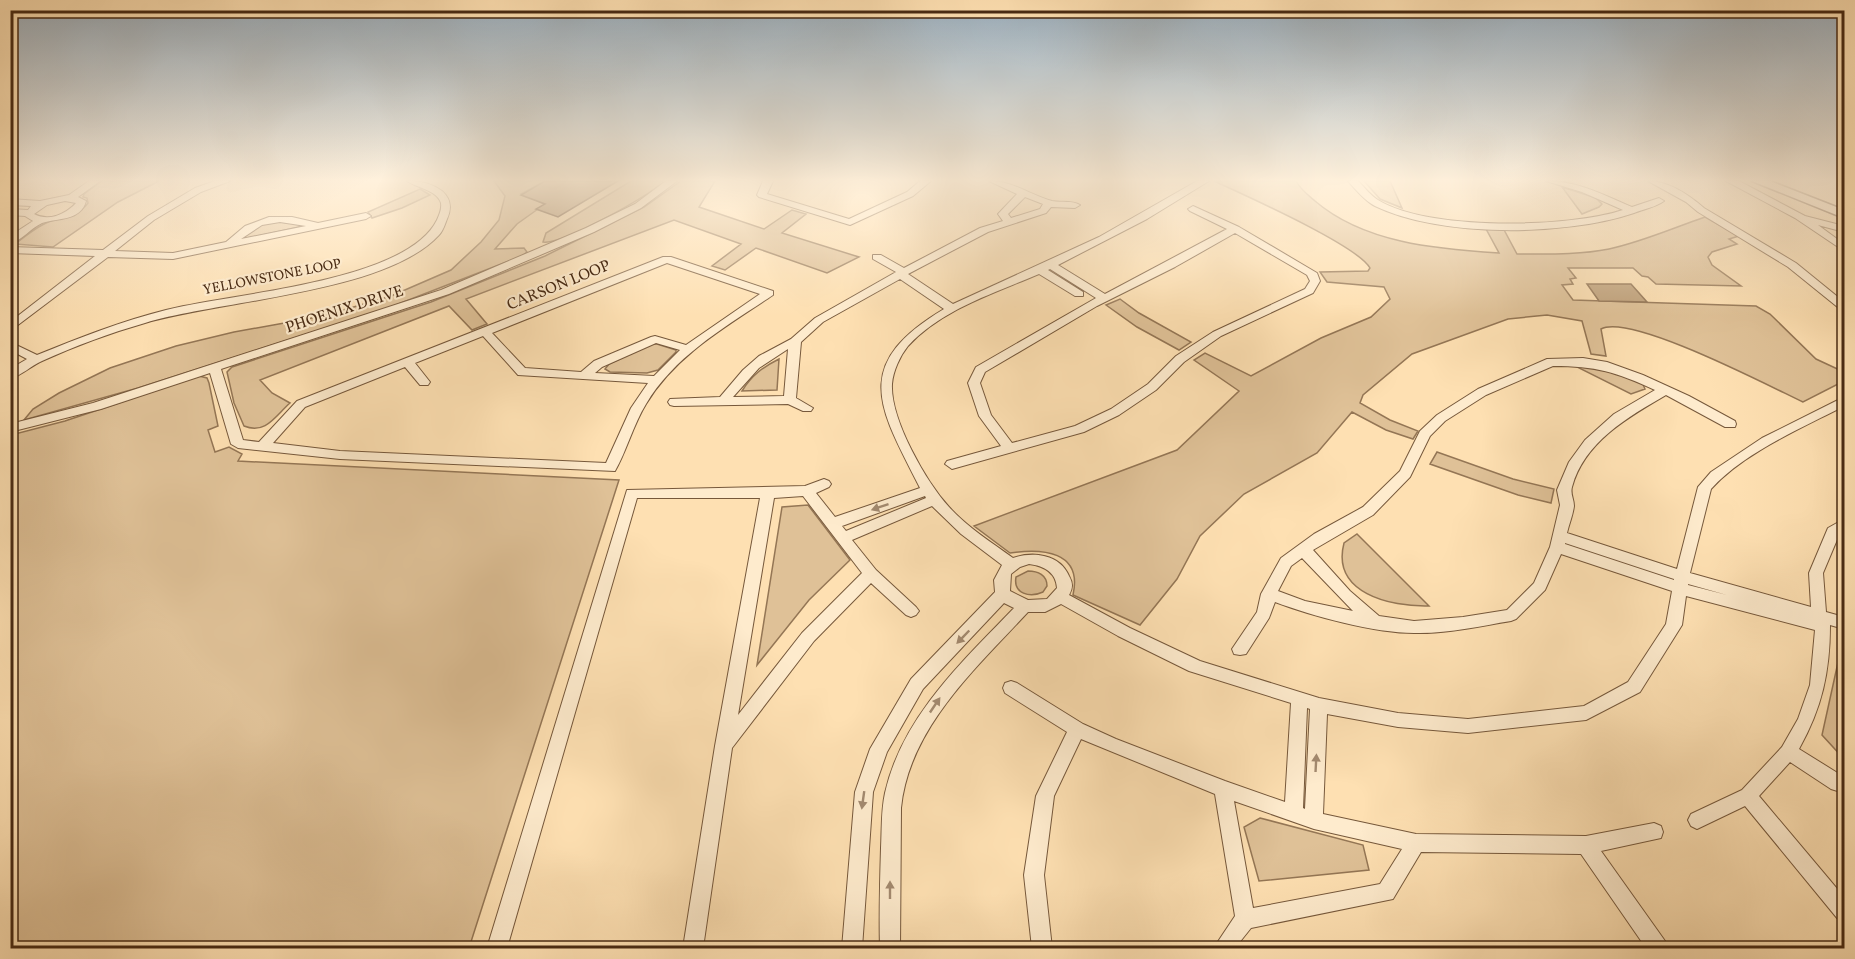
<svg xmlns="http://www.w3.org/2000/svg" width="1855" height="959" viewBox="0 0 1855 959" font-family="Vollkorn,serif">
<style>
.green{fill:#dfc197;stroke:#947655;stroke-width:1.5}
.water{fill:#c0a27c;stroke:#907252;stroke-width:1.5}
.building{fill:#a78966;stroke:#482a13;stroke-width:1.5}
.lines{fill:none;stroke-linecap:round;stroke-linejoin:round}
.street-casing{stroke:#76583b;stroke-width:2}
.secondary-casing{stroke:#482a13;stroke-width:3}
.street{fill:#feebcd;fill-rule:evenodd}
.secondary{fill:#feebcd;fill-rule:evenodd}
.oneway{fill:#a38a70}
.labels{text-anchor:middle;stroke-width:4.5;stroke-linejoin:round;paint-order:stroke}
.far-street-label{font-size:14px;fill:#482a13;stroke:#feebcd}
.street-label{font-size:16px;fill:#482a13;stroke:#feebcd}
</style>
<rect width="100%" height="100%" fill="#fee0b2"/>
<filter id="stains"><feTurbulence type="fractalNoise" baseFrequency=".00333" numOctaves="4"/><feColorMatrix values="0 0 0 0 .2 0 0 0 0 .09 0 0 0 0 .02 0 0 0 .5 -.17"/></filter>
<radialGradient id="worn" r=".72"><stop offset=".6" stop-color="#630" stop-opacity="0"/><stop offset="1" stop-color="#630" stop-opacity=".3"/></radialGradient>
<!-- green -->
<path class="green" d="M102,181h57l-41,21 -65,45 -38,-3c9,-7 19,-15 29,-20 15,-8 33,-6 44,-21l-1,-5 -4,-1 1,-3z
M494,181h51l-24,13 24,10 -28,20 -22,25 29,-1 3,4 -5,4 -134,52 -250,80 -114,32 9,-11 26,-16 51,-25 66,-22 58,-14 89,-16 68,-20 60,-26 30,-28 18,-22 6,-24z
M631,181h34c-18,15 -101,64 -122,61l3,-9z
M681,181h34l-16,26 65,22 28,-19 14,4 -24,19 77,24 -32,16 -71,-25 -31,22 -13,-4 29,-22 -67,-24 -208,79 21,25 -15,6 -23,-24 -189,74 12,13 18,10c-14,12 -24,32 -46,23l-10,-23 -7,-31 5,-5 199,-65 114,-46 99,-49z
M1214,181h82c5,9 12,14 19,20 49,42 121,48 184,52l-14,-26 18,1 14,26c31,0 62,1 92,-5 33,-7 64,-21 96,-32l34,19 -10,3 8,5 -25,8 -4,5 4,8 29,21 -85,-2 -8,-7 -6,-1 -9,-8h-65l8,10 -6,1 3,5 -11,1 11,15 183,6 14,8 46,45 28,13v9l-41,21c-34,-16 -173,-89 -202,-73l5,27 -15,-2 -9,-33 -35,-6 -39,4 -96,35 -49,41 -3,8 30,17 28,11 -5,8 -27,-9 -34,-18 -35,41 -73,41 -44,42 -23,43 -37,46 -67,-30c10,-44 -31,-47 -63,-42l-36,-27 203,-76 62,-59 -45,-31 11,-7 46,23 70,-38 50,-21 19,-18 -6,-12 -57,-5 -7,-10 48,-1 2,-3c-13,-23 -126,-73 -156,-87z
M1364,181h26l12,27 -22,-9z
M1562,187l34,11 6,6 -3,3 -17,7z
M420,189l10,6 -28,13 -30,10 -4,-6z
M269,221l31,3 -1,3 -56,12 -3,-3z
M1120,299l19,14 52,29 -12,8 -42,-23 -31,-22z
M650,344h7l19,6v2l-18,18 -11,3 -37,-1 -5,-3 4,-5z
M779,359l-2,31 -35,1c10,-16 21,-24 37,-32z
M1584,366l11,1 47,15 3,7 -14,5 -54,-27z
M199,376l8,2 2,5 9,43 -10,4 7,22 14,-5 13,7 -4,7 381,19 -150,468h-458v-513l54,-14z
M1437,452l76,27 41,10 -3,14 -33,-8 -88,-31z
M808,505l42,55 -41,40 -52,65 25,-158z
M1357,534l72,72c-39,1 -98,-13 -85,-63z
M1028,571c10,0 19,4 19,15l-4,6c-13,6 -30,2 -27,-15z
M1844,635v124l-22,-24z
M1260,818l103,27 6,25 -110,11 -15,-54z"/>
<!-- water -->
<path class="water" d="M1631,284l16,18 -48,-1 -12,-17z"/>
<!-- building -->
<path class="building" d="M545,181h73l-60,36 -22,-8 9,-5 -24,-9z"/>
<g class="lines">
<!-- street casing -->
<g class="street-casing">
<path id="street" d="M89,181h11l-22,16 8,4c-5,20 -29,17 -44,22 -11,5 -20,17 -32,21v-8l23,-15 -8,-5 -15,-1v-6l18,1 3,-4 -21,-1v-6l30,2 29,-6zM65,201l11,2c-10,11 -27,19 -42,11l13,-9z
M215,181h15l-29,11 -47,28 -39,31 58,2 53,-11 19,-16 24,-9h23l26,6 48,-10 5,3 -5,3 -193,40 -65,-2 -98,74v-9l85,-66 -85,-3v-6l93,3 45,-34 47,-28zM280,222l26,4 -65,13 21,-14z
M407,181c13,0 24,2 35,10 9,8 10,17 5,28 -2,5 -4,12 -8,16 -53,58 -218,65 -294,88 -35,10 -70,23 -103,38 -11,5 -20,14 -32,18v-10l17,-10 -17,-9v-8l27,13c42,-17 85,-34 129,-45 64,-17 240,-27 271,-90 2,-5 5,-10 4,-17 -4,-13 -24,-15 -34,-22z
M666,181h11l-36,27 -47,24 -145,62 -228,75 22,71 16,2 38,-41 366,-144h8l102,34v4c-46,31 -98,60 -127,109 -13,21 -19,46 -31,67l-275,-12 -102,-11 -7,-4 -21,-71 -109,36 -91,23v-8l83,-21 348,-113 145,-62 49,-24zM667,263l93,31 -74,51 -31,-9 -4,1 -57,24 -13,11 -56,-4 -33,-35zM483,336l35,39 130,8 -17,25 -25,55 -266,-12 -67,-8 32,-36 100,-40 15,18h8l2,-3 -15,-19zM656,343l24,7 -26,26 -59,-3 7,-6z
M763,181h10l-6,13 82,25 58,-27 13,-11h11l-18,15 -63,29 -91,-28 -2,-2z
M989,181c24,0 41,14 63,20 10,2 20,-1 28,4l-5,3 -24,-1 -5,6 -58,19 -80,42 45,30 146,-67 98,-56h12l-62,38 -89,46 47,29 122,-65 -37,-18 -2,-2 5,-3 46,21 78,46 3,8 -7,12 -92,43 -37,26 -28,28 -37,25 -35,17 -132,37 -7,-5 2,-3 54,-15 -22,-30 -11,-33 8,-16 120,-69 -46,-29 -2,1 35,22v4h-8l-36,-22c-44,19 -97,35 -131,72 -8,10 -15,25 -16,38 -2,35 34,98 57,123 18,20 42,35 64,51 20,-7 47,-4 56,18 4,7 4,12 0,19l61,33 70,33 119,37 79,15 70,6 116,-13 44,-24 38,-58 6,-33 -111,-37 -16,36 -29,29 -5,2c-31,5 -64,13 -97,12 -39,0 -102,-17 -139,-31l-6,16 -23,36 -6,1 -6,-1 -2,-5 25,-37 4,-18 20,-36 33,-24 49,-27 37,-36 20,-40 17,-16 41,-26 69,-30 36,-1 24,4 36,13 46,21 46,25 1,3 -1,3h-10l-59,-32c-38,22 -82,47 -94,92 -2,7 2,12 2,19 -1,9 -5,18 -7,27l110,36 21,-82 13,-15 51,-34 82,-41v9c-42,22 -101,47 -133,83l-21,84 121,34 -2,-34 19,-45 16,-9v12l-5,4 -16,38 3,39 18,5v12l-14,-4c0,47 -8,83 -31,124l45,28v16l-13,-4 -41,-27 -31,34 85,101v24l-7,-3 -92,-112 -48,23 -6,-3 -3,-6 3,-6 51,-24 40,-43 16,-28 12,-34 5,-55 -129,-34 -4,29 -42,67 -54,28 -118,13 -70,-6 -71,-13 -4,100 93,20 170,2 68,-13 7,3 2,6 -2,6 -60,13 64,90 3,7h-22l-65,-94 -160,-2 -28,47 -142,29 -16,20h-16l-2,-5 18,-27 -20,-122 -134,-55 -27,57 -10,79 8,73h-20l-8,-73 12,-79 31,-64 -62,-39 -2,-5 2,-5 6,-2 6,2 66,41 33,15 109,42 60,21 6,-99 -102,-32 -71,-35 -57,-32 -16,8h-17c-52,56 -119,116 -127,196l-1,140h-20c-1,-33 0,-67 1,-100 1,-18 0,-37 4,-55 17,-76 77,-131 129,-185l-10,-5 -81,86 -36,63 -14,40 -11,156h-20l13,-156 15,-43 41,-70 84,-87 -1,-12 8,-15 -41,-31 -29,-28 -80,34 24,30 40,37 3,4 -3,4 -5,2 -5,-2 -35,-32 -57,58 -82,107 -29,200h-20l32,-202 45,-248h-123l-130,450h-20l140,-458 178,-4 19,-7 5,2 2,3 -2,3 -13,6 19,24 85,-29c-41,-81 -70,-123 24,-179l-44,-30 -77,43 -22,20 -5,56 17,10 -2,3h-8l-15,-7 -114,2 -4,-1 -2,-3 2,-3 50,-2 23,-27 16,-14 32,-17 24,-21 81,-46 -23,-13v-4h8l23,13 76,-40 23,-7 -5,-7 19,-20zM1025,197l18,7 -3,5 -29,9 -3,-4zM1235,233l72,42 3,6 -5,8 -92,43 -37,24 -28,28 -37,25 -36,17 -63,17 -21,-28 -11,-32 5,-11 112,-66 78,-39zM788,349l-4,47 -51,1 26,-29zM1553,366c43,0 63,6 102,24l-41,24 -29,26 -16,22 -12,28 3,15 -10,42 -16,36 -27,27 -44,7 -49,4 -35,-5 -29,-25 -37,-41 60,-35 37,-38 20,-41 15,-15 41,-26zM803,496l59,77 -60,60 -64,82 36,-217zM925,496l1,2 -80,33 -4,-5zM1565,543l109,36v1l-109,-36zM1302,558l51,53 -48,-10 -27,-10 13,-25zM1029,564c15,2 27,8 28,24l-10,11 -19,1 -18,-9 1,-17 9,-7zM1688,584l39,11 -39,-10zM1307,708l3,1 -5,100 -2,-1zM1234,801l80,28 88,20 -22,35 -127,24z
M1348,181h10c7,7 13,15 20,19 50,31 190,28 245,10l-41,-18 -36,-11c32,0 58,14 86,26l27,-9 5,3c-8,6 -20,8 -30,12 -68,23 -193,25 -259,-7 -10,-5 -19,-16 -27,-25z
M1648,181c21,0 41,14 56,27l92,55 48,39v8l-4,-1 -52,-42 -90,-55 -12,-10z
M1726,181h13l66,35 39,10v6l-26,-7 26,19v7l-49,-33z"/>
</g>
<!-- secondary casing -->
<g class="secondary-casing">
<path id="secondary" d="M1752,181h18l74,29v8z"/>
</g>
<!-- street -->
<use href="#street" class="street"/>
<!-- secondary -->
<use href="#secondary" class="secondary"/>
</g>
<!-- one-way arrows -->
<defs><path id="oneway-solid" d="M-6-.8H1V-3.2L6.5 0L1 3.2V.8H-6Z" transform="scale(1.5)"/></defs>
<g class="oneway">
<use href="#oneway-solid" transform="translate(880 507) rotate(161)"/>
<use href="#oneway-solid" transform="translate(963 637) rotate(134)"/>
<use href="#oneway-solid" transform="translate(935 705) rotate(-56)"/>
<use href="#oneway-solid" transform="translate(1316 763) rotate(-87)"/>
<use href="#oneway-solid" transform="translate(863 800) rotate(98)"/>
<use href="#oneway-solid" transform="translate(890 890) rotate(-90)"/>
</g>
<!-- sky -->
<linearGradient id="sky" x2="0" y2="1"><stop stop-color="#98adbd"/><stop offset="0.57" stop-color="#fff1dc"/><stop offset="1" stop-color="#fff1dc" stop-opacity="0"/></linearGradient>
<rect width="1855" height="316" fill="url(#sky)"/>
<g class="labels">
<!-- far-street labels -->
<g class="far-street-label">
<text transform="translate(272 276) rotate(-11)" y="5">YELLOWSTONE LOOP</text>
</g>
<!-- street labels -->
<g class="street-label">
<text transform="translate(558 284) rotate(-22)" y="6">CARSON LOOP</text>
<text transform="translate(344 308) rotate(-18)" y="6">PHOENIX DRIVE</text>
</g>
</g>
<!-- margin -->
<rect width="1855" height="959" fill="none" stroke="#fee0b2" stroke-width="36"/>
<rect x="12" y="12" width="1831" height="935" fill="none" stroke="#482a13" stroke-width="3"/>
<rect x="18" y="18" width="1819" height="923" fill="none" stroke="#482a13" stroke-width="1.5"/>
<rect width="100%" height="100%" filter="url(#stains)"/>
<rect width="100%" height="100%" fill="url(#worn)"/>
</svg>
